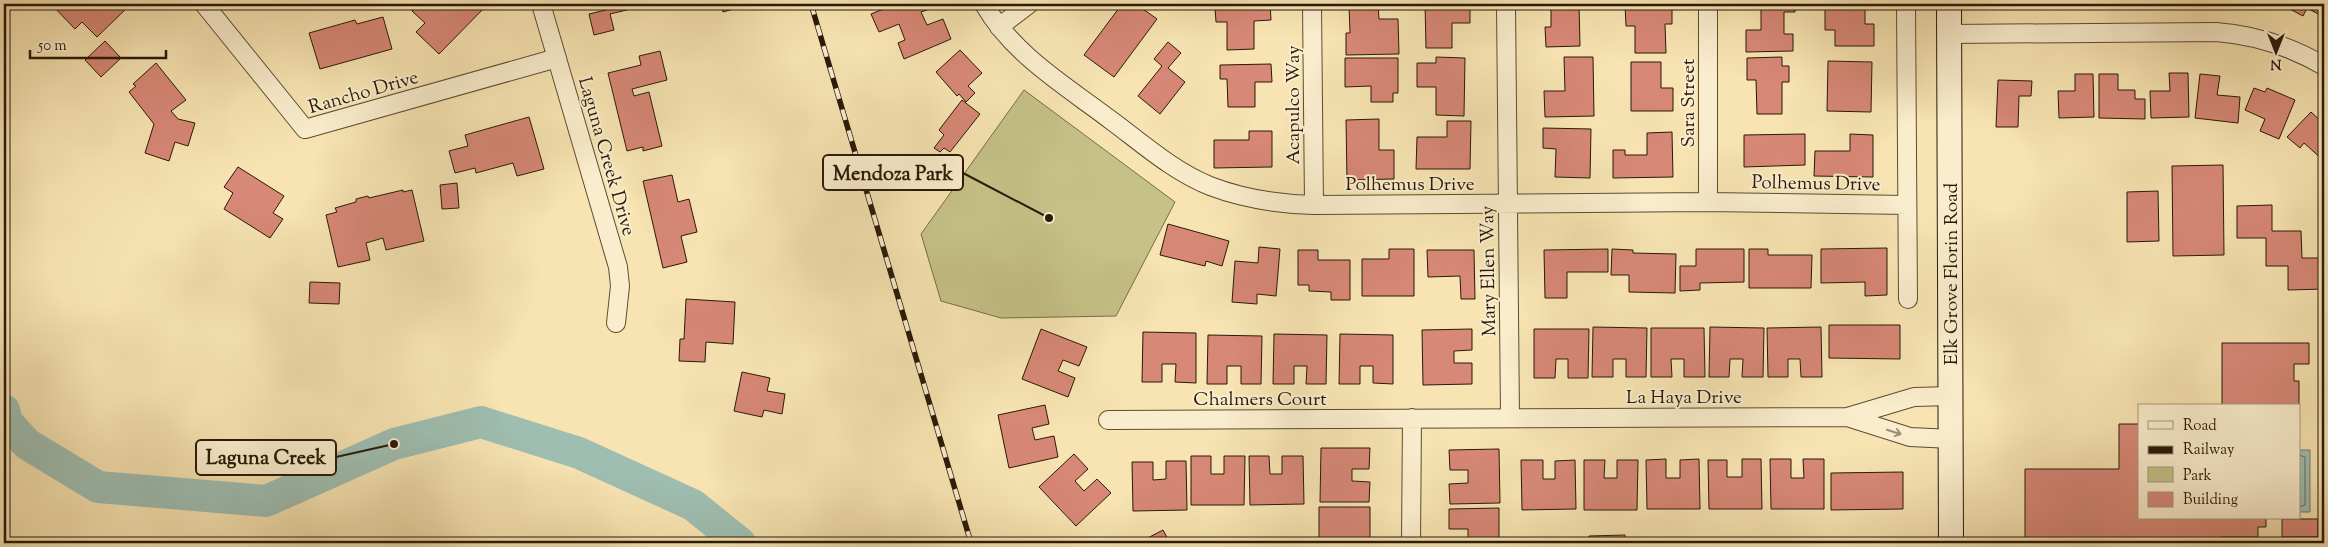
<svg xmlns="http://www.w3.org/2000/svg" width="2328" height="547" viewBox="0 0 2328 547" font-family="'Sorts Mill Goudy',serif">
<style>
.green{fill:#c5c187;stroke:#776d48}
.water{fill:#9ebeb1;stroke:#6f7c6d}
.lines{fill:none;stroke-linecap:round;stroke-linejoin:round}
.shore{stroke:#646c5c;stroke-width:1}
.river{stroke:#9ebeb1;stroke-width:32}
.building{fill:#d78876;stroke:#291908}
.minor-casing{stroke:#5c4c32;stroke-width:20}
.secondary-casing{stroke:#291908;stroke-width:26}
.minor{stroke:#faedcd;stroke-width:18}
.secondary{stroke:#faedcd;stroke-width:24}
.rail-casing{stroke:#291908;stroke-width:5.5}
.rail{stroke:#faedcd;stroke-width:4;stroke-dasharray:11;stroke-linecap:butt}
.oneway{stroke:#9c8e74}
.labels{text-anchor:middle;stroke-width:4;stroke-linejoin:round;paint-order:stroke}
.street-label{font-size:19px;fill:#291908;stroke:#faedcd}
.leader{fill:none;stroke:#291908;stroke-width:2}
.callout-dot{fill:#291908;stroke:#faedcd;stroke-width:2}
.callout{fill:#faedcd;stroke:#291908;stroke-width:2}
.callout-label{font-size:20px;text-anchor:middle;font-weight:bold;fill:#291908}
</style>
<rect width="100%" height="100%" fill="#f7e4b2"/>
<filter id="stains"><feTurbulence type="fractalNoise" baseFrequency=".004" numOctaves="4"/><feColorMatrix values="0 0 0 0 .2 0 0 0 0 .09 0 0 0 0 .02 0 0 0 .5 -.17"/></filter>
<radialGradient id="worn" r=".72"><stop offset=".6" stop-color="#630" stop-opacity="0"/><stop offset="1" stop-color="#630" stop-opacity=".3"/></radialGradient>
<!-- green -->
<path class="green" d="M1024,90l151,112 -59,114 -115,2 -60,-17 -20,-67z"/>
<!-- water -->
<path class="water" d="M2299,450h11v62h-11z"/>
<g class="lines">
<!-- shore -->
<path class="shore" d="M2299,455l6,2v48l-6,2"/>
<!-- river -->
<path class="river" d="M4,410l3,12 20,22 71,43 168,14 128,-57 87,-22 98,31 114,52 47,38"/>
</g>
<!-- building -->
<path class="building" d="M51,4h77l2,1 -33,32 -15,-15 -7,7z
M419,4h13l5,5 5,-5h46l-49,50 -23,-22 9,-9 -13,-12z
M605,4h33l1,3 -29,7 4,16 -20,5 -5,-21 17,-4z
M720,4h31l-28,8z
M896,4h38l1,3 -14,5 6,13 16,-6 8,20 -47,20 -6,-16 7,-3 -6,-16 -20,8 -8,-18z
M1122,4h14l21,15 -43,58 -30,-22z
M1249,4h21l1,16 -17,1v28l-27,1v-28h-11l-1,-14h34z
M1349,4h29l1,15h19l1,35 -53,1v-22h4z
M1425,4h45v19h-18v25h-26z
M1551,4h28l1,42 -34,1 -1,-20h6z
M1625,4h47v20h-7l1,29h-31v-27h-9z
M1761,4h34v8h-11v22h9v17l-47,1v-22h15z
M1825,4h40v20h9v22h-39v-16h-10z
M2290,4h34v13l-17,-9 -4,8 -15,-8z
M383,17l9,32 -72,20 -11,-36 46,-13 2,4z
M105,41l16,17 -20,19 -16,-17z
M1168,42l13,11 -13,15 17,14 -25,32 -22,-18 24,-30 -8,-7z
M960,50l22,23 -14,13 7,7 -9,9 -7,-8 -2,2 -21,-24z
M660,51l7,29 -35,9 2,7 15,-4 13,54 -19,5v-4l-16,4 -19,-78 33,-8 -2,-9z
M1436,57l29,1 -1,58 -28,-1v-28h-19v-24h19z
M1564,57h29l1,59 -49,1 -1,-26h21z
M1782,57v9h7v16h-7v32h-25l-1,-34h-9v-22z
M1345,58h53v35h-5v9h-22v-16l-26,1z
M1828,61l44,1 -1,50 -44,-1z
M1631,62h30v26h12v23h-42z
M156,63l30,37 -15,11 7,8 17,4 -7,23 -13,-4 -6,19 -24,-8 9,-29 -25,-32 7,-6 -3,-2z
M1271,64l1,18h-17v25h-27l-1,-28h-7v-14z
M2169,73h19l1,44 -38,1 -1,-27h20z
M2075,74h18l1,43 -35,1 -1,-27h17z
M2099,74h19v16h17v9h10v20l-46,-1z
M2200,74l20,2 -3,19 23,2 -2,26 -43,-5z
M1998,80l34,1 -1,15h-12l-1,31h-22z
M2254,88l11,4 2,-4 28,12 -16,39 -19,-8 5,-12 -20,-9z
M962,100l18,14 -30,38 -6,-4 -4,4 -6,-4 10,-13 -5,-5z
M2311,112l13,12 -1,36 -19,-17 -4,5 -13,-11z
M529,117l15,52 -27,7 -4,-13 -37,10 -1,-5 -20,5 -6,-22 19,-5 -3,-11z
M1379,119v31h15v29l-47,1 -1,-60z
M1447,121h24l-1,48h-54l1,-32h30z
M1543,128l48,1 -1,49 -35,-1 1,-28 -13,-1z
M1249,131h23v36l-58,1v-28h35z
M1672,132l1,45 -60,1v-28h12v5h22v-22z
M1805,134v31l-61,2v-32z
M1850,134l23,1v42l-59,-1 1,-25h35z
M2223,165l1,90 -51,1 -1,-90z
M238,167l46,29 -11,17 10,6 -13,19 -46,-29 9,-16 -9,-6z
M672,175l6,27 11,-3 8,33 -16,4 6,26 -24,6 -20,-87z
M457,183l2,25 -17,1 -2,-24z
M403,190v2l9,-2 12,51 -38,9 -3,-12 -17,5 4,17 -32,7 -12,-52 11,-3 -2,-4 21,-6v-3l12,-3 1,2z
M2158,191l1,50 -32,1v-50z
M2272,205v26h29l1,27h22v31l-36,1v-24h-22v-28h-29v-32z
M1168,224l61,17 -7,25 -16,-5 -1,5 -45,-11z
M1259,247l21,2 -4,47 -19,-2v10l-25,-2 3,-41 23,2z
M1887,248v47l-22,1v-14l-44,1v-34z
M1389,249h25v47h-52v-37h27z
M1608,249v23h-41v26h-22l-1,-48z
M1612,249l21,1v3l43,1 -1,39 -46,-1v-17h-18z
M1696,249h48v33l-44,1v7l-20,1v-25h16z
M1749,249h19v6h44l-1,33h-62z
M1298,250h20v10h32v40h-19v-8l-22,-1v-6h-11z
M1427,250h47l1,49h-14l-1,-23 -32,1z
M310,282l30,1 -1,21 -30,-1z
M686,299l49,3 -2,42 -27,-2 -1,20 -26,-1 1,-22h4z
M1829,325h71v34l-71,-1z
M1593,327l54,1 -1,49h-20v-18h-13v18h-21z
M1710,327l54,1 -1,49h-21l1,-18h-13l-1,18h-20z
M1821,327l1,50h-21l-1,-18h-12v18h-20l-1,-49z
M1651,328h53l1,49h-21v-18h-13l1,18h-21z
M1041,329l46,18 -8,19 -16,-6 -5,11 17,7 -7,19 -46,-18z
M1472,329v21l-18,1v12h18v21l-49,1 -1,-55z
M1534,329h55l-1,49h-20v-19h-12l-1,19h-21z
M1143,332l53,1v50l-21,-1 1,-18h-14v18h-20z
M1274,334l53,1 -1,49h-20l1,-18h-13v18h-21z
M1340,334l53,1v49l-20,-1v-17h-13v18h-21z
M1208,335l54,1 -1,48h-20v-18h-14v18h-20z
M2222,343h87v21h-15v17h5v25h-77z
M742,372l28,6 -3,13 18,3 -3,20 -18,-4 -2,7 -28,-6z
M1045,405l4,19 -17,4 3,12 19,-4 4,21 -49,11 -11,-53z
M2119,424h20v94h127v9h-8v10h-37v6h-196v-74h94z
M1321,448h49l-1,21h-17v12l18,1 -1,20h-49z
M1499,449l1,54 -50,1 -1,-20 19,-1v-13h-18l-1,-20z
M1074,454l14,15 -13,12 9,10 13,-12 14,14 -35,33 -37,-39z
M1191,456h20v18h13v-18h21l-1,49h-53z
M1249,456h20l1,18h12v-18h21l1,48 -54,1z
M1666,459v19h14v-18l19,-1 1,50h-53l-1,-49z
M1742,459h19l1,50h-53l-1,-49h19v17h15z
M1770,459h21v19h13l-1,-19h21v50h-53z
M1521,460h22v19h12v-18l20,-1 1,49 -54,1z
M1584,460h21l-1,18h13v-18h21l-1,50h-53z
M1166,461h20l1,49 -54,1 -1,-49h21v18l13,-1z
M1903,472v37l-72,1v-37z
M1319,507h51v36h-51z
M1499,508v35h-49l18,-2v-12h-19v-20z
M2282,519h36v18h-36z
M1163,530l7,13h-32z
M1625,535v8h-36v-7z
M1245,541v2h-54v-1z"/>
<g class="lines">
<!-- minor casing -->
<g class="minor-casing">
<path id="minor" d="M204,4l101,125 252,-71
M541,4l77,263 2,19 -4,37
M984,4c29,51 82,82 128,117 31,23 61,50 98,65 34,13 68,18 104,19l394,-3 199,3
M1312,4l2,201
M1506,4l4,413
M1708,4v198
M1906,4l2,295
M999,27l30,-23
M1949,34l267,-2c39,3 74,14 108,34
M1847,417l67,-20 37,-1
M1108,420l739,-3 63,20 42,2
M1411,543l1,-125"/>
</g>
<!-- secondary casing -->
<g class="secondary-casing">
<path id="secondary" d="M1949,4l2,539"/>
</g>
<!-- minor -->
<use href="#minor" class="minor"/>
<!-- secondary -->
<use href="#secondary" class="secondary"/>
<!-- rail casing -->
<g class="rail-casing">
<path id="rail" d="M811,4l160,539"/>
</g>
<!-- rail -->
<use href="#rail" class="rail"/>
</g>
<!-- one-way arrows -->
<defs><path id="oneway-shaft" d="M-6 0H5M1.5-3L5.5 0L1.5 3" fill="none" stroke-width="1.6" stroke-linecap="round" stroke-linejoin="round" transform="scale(1.25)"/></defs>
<use class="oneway" href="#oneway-shaft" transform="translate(1894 432) rotate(18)"/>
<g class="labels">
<!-- street labels -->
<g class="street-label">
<text transform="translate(363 91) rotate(-16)" y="7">Rancho Drive</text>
<text transform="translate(1687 103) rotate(-90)" y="7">Sara Street</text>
<text transform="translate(1292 105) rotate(-90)" y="7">Acapulco Way</text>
<text transform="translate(608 156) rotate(74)" y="7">Laguna Creek Drive</text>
<text transform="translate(1816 182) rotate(1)" y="7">Polhemus Drive</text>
<text x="1410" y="190">Polhemus Drive</text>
<text transform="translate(1487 271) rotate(-91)" y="7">Mary Ellen Way</text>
<text transform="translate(1950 274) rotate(-90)" y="7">Elk Grove Florin Road</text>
<text x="1684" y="403">La Haya Drive</text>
<text x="1260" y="405">Chalmers Court</text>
</g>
</g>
<!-- callouts -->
<path class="leader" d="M1049 218L963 173M394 444L336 457"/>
<g class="callout-dot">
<circle cx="1049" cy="218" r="5"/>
<circle cx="394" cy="444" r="5"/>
</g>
<g class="callout">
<rect x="823" y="155" width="140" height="35" rx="5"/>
<rect x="196" y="440" width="140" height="35" rx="5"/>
</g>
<g class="callout-label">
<text x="893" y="180">Mendoza Park</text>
<text x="266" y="464">Laguna Creek</text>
</g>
<!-- margin -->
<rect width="2328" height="547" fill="none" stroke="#f7e4b2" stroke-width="20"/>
<rect x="5" y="5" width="2318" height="537" fill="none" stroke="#291908" stroke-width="2.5"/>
<rect x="10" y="10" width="2308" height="527" fill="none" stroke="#291908"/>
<!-- legend -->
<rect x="2138" y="404" width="162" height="115" fill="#faedcd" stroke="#a6987e"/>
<rect x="2148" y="421" width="25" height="8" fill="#faedcd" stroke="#a6987e"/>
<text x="2183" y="430" font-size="15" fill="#291908">Road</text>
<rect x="2148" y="446" width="25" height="8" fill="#291908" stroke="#a6987e"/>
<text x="2183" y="454" font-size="15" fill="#291908">Railway</text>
<rect x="2148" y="467" width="25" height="15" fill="#c5c187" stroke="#a6987e"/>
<text x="2183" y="480" font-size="15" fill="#291908">Park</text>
<rect x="2148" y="492" width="25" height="15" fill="#d78876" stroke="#a6987e"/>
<text x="2183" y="504" font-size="15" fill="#291908">Building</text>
<!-- north arrow -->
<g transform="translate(2276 52) rotate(180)" stroke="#faedcd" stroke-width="4" paint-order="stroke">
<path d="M0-4L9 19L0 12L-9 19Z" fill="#291908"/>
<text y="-8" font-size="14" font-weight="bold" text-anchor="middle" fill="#291908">N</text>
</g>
<!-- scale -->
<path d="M30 50v8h136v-8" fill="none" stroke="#291908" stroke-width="2.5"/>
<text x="38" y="50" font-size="15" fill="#291908" stroke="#faedcd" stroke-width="4" paint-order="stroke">50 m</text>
<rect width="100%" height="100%" filter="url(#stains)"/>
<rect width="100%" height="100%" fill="url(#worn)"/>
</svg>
